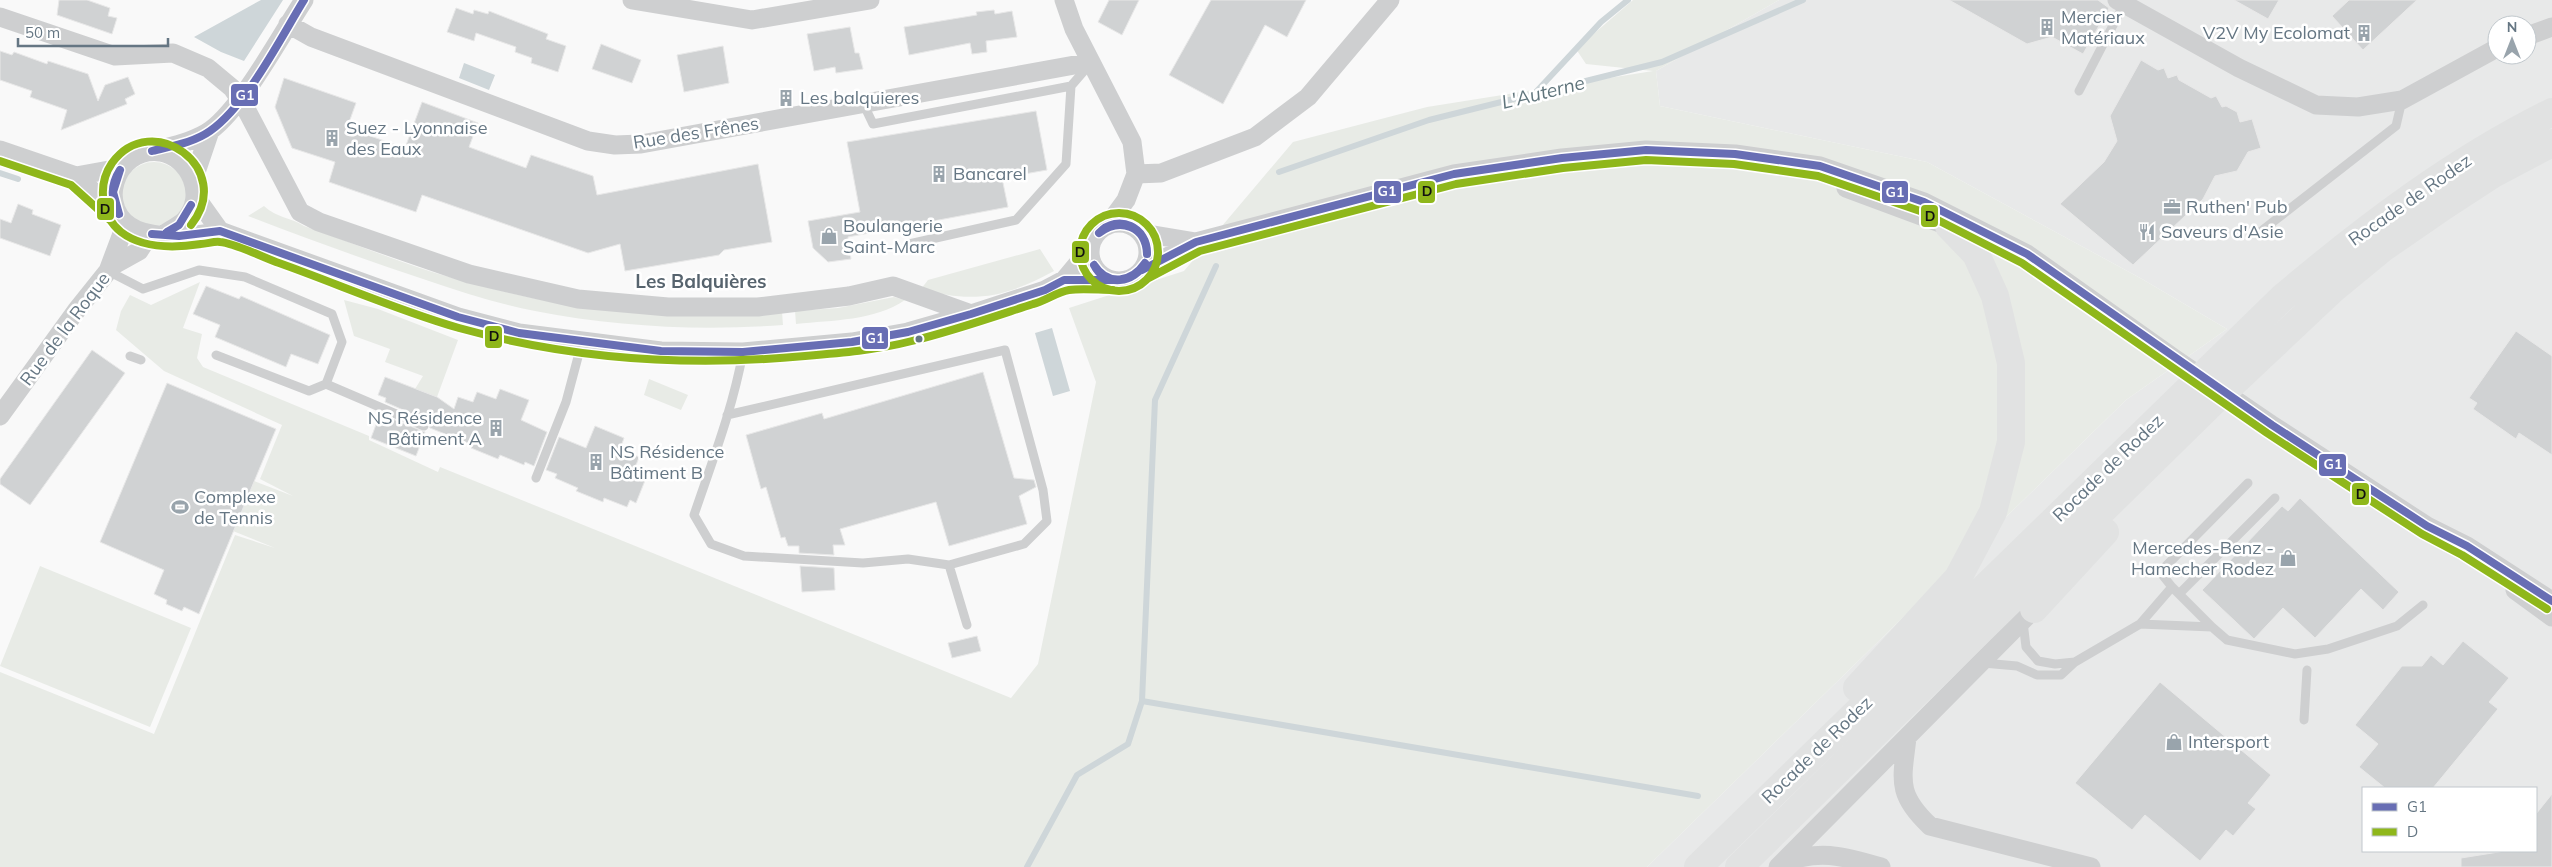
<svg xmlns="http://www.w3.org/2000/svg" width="2552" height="867" viewBox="0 0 2552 867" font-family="Mulish,sans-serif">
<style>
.built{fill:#e8e9e9;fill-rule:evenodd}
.green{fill:#e8ebe6}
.water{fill:#ced6d9}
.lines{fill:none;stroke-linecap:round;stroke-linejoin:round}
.stream{stroke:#ced6d9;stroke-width:6}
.building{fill:#d0d2d3;stroke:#e8e8e8}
.lane{stroke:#cecfd0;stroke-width:9}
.street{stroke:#cecfd0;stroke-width:19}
.highway{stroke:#e1e2e2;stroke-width:28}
.bus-1-casing{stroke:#fff;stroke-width:11}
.bus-2-casing{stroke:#fff;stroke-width:11}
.bus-1{stroke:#686eb4;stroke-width:8}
.bus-2{stroke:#8fb71b;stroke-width:8}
.bus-dot{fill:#657683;stroke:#fff;stroke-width:2}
.labels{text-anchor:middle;stroke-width:5;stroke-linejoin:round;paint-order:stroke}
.poi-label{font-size:18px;fill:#657683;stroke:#fff;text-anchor:start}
.street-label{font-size:18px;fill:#657683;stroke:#fff}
.water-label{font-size:19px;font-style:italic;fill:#60757c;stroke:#fff}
.neighbourhood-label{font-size:19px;font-weight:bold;fill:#57646e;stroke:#fff}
.line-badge{stroke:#fff;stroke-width:2}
.badge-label{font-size:14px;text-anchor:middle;font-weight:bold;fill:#fff}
.pale-badge-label{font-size:14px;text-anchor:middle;font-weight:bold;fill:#111}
</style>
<rect width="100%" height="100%" fill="#f9f9f9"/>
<!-- built -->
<path class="built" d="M1779,0h773v867h-905l479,-467 101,-71 -85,-50 -215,-117 -267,-56 -4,-35zM2497,25h30v30h-30zM2363,788h173v63h-173z"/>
<!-- green -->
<path class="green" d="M1633,0h146l-123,71 4,35 267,56 215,117 85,50 -101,71 -479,467h-1647v-195l154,62 81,-199 40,13 -42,-17 21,-50 39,15 -33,-17 22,-54 -118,-54 -48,-41 5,-19 9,-16 21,10 49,-23 -17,46 19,6 -5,24 6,9 166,69v4l69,32 2,-5 571,231 27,-34 58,-282 -27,-74 115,-37 109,-129 134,-35 226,-36 -67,-7 -10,-15z
M122 194a32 32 0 1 1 64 0a32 32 0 1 1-64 0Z
M264,206c13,12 26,11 40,20 50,17 98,38 149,52 115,33 210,44 329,34l1,13c-83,6 -166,2 -248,-14 -37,-7 -73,-19 -109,-31 -60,-20 -119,-41 -178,-64z
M1040,249l14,22c-47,26 -81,33 -133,18l7,-9z
M894,297l11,3c-31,21 -72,20 -109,24l-1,-13 43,-3z
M344,300l34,9 80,31 -21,57 -22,-8 8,-13 -38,-14 5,-13 -36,-13z
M649,379l39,16 -7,15 -37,-15z
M40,566l151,62 -41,99 -150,-61z"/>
<!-- water -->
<path class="water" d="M261,0h22l-39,61 -23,-9 -27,-15z
M464,63l31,12 -6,15 -30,-12z
M1052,328l18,63 -17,5 -18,-63z"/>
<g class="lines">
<!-- stream -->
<path class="stream" d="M1535,93l66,-71 27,-22
M1279,172l150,-52 233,-58 141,-62
M0,173l18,6
M1142,701l556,95
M1027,867l50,-92 51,-31 14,-43 13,-301 61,-134"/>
</g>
<!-- building -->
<path class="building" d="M59,0h28l23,8 -2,8 9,2 -5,16 -55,-19z
M1109,0h30l-17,35 -24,-13z
M1211,0h95l-19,37 -22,-12 -42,79 -54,-29z
M1949,0h149l11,8 -26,46 -31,-17 -25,7z
M2234,0h45l-11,19z
M2349,0h68l-54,50 -31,-34z
M456,8l17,6 1,-4 14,4 1,-3 59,23 -2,5 20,7 -8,26 -27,-9 1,-5 -17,-6 1,-5 -40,-14 -2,8 -27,-9z
M994,10l1,4 17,-3 5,26 -31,4 1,11 -15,2 -2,-11 -61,12 -5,-28 73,-12 -1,-3z
M850,27l5,26h4l4,16 -27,4 -1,-6 -21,4 -7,-37z
M601,44l40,16 -9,23 -40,-14z
M723,46l6,37 -45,9 -7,-37z
M0,51l12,4 2,-3 33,12 1,-3 40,13 10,27 7,-16 23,-8 7,17 -10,5 2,5 -66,26 6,-20 -37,-13 2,-6 -32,-11z
M2141,60l17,10 6,-2 4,10 9,-3 2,5 32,18 5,-2 6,11 4,-1 11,6 3,10 12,-3 9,29 -13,4 -11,19 -22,5 -12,23 -70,66 -73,-61 44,-42 13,-21 -7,-25z
M284,78l72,25 -9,25 58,20 17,-46 56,21 -9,24 57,21 5,-13 62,21 4,19 161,-31 14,78 -48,8 -5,5 -94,16 -5,-27 -32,9 -166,-58 -6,17 -87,-30 6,-20 -43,-14 -17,-41z
M1036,111l11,59 -45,8 6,29 -160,30 3,22 -23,3 -15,-14 -5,-27 52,-9 -13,-70z
M18,204l15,6 -1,4 29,11 -11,31 -50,-18v-19l11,4z
M206,286l33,13 2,-3 89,39 -12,29 -27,-10 -5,13 -71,-30 5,-12 -27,-11z
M2516,331l36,25v99l-33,-22 -3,6 -43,-30 4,-6 -8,-5z
M92,350l33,23 -95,132 -30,-21v-5z
M983,372l31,106 20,2 2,7 -17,9 8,28 -78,22 -13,-44 -96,27 5,16h-12l1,10 -35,-2v-7h-11l-3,-9 -4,1 -15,-51 -5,2 -15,-54 76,-22 2,6z
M385,377l52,20 17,12 4,-12 15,5 4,-10 19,7 4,-10 29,11 -8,20 26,12 -13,34 -9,-4 -1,3 -24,-10 -2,4 -27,-11 2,-3 -43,-17 -4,-8 -41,-18 1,-4 -8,-3z
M167,383l109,46 -77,185 -15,-7 -2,4 -16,-7 1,-4 -13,-6 10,-24 -64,-28z
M380,414l45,18 -9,24 -45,-18z
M595,426l29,12 -4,11 19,8 -4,11 13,5 -12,30 -6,-3 -3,7 -23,-9 -1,4 -27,-11 2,-3 -23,-10 2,-4 -11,-4 13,-33 27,11z
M2300,498l99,94 -16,18 -22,-21 -46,49 -32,-30 -29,31 -52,-49 80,-84 6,5z
M800,566l34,2 1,22 -33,2z
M977,636l4,15 -29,7 -4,-15z
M2463,641l46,37 -20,24 9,7 -65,79h-48l-26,-21 19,-23 -23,-19 47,-59h20l9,-11 12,10z
M2160,682l111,93 -23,28 8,6 -23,27 -7,-6 -26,31 -55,-46 -13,15 -57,-47z
M2552,794v73h-91v-9l44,-7h31v-37z"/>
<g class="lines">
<!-- lane -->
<path class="lane" d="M2079,91l45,-87
M863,103l10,21 198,-38
M2260,232l136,-106 6,-26
M909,244l107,-24 50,-56 5,-78 19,-22
M108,271l35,18 56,-19 46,7 87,37 10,28 -16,42 98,42
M216,355l93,36 17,-7
M130,356l11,4
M727,415l278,-65 38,140 4,31 -23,23 -75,21 -41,-6 -45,4 -119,-7 -33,-12 -17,-29c18,-53 39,-107 49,-163
M536,478l30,-76 16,-60
M949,565l18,60
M2172,587l-12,-15 88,-89
M2179,594l96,-96
M2023,622l3,25 12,14 17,3 20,-2
M2212,627l15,13 68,14 33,-5 69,-23 26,-21
M1983,663l34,3 20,9h24l14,-13 65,-38 32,-37 40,40 -72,-3
M2304,720l3,-50"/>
<!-- street -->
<path class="street" d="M632,0l120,20 118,-20
M1064,0l10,29 58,113 4,32 -10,26 -19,26
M2117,0l122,68 77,37 42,2 44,-7 95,-52
M0,17l115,39 58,-3 35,15 24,20 13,19 55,105 19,10 150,52 109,25 90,8h90l91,-11 44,-10 78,28
M288,24l23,13 277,104 27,4 26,-1 450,-82
M2527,36l25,-9
M0,150l76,26 44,-8
M154,151c18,-5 42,-10 57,-21 32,-24 70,-95 93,-130
M1136,174l25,-1 94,-36 53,-40 82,-97
M76,176l42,38
M193,181l17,-50
M1846,188l105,39
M195,196l25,35
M1090 252a29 29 0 1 1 58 0a29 29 0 1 1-58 0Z
M1142,233l54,9
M163,235c7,-5 16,-9 22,-15 22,-24 5,-63 -25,-68 -46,-6 -66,60 -23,78 21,9 62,6 83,1l238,86 61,16 142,18 82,1 109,-10 56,-10 63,-18 74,-24 19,-10h49
M112,266l27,-15 11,-17
M1142,270l54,-28 258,-68 108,-16 84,-8 89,4 85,12 104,36 103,52 148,105 97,66 155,101 40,20 85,55
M1064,280l26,-31
M0,416l76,-105 32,-40 18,-48
M2515,590l37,27
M1907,738c-5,42 -11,56 23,88l161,41
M1786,862c37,-13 58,-5 95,5
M1778,867l256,-258"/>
<!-- highway -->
<path class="highway" d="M2034,609l71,-77
M1857,688l101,-110 35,-66 18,-70v-79l-16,-67 -19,-42 -27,-28
M1698,867l584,-569c84,-71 171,-137 270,-186
M1739,867l474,-465 119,-112 51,-42 61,-42 49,-32 59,-31"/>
<!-- bus-1 casing -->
<g class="bus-1-casing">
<path id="bus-1" d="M152,151c19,-5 41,-8 58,-20 37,-26 70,-92 94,-131
M119,214c-9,-14 -8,-30 1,-44
M119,214l-6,-22 7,-22
M167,232l12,-7 12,-20
M1099,233c19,-20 49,-6 48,21
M1099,233c21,-16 47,-7 48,21
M152,234l27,2 41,-5 238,86 61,16 142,18 82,1 109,-10 56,-10 63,-18 74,-24 19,-10h49
M1094,265c14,22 38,17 51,-2
M1094,265c11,23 41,18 51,-2
M1142,270l54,-28 258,-68 108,-16 84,-8 89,4 85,12 104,36 103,52 245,171 155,101 40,20 85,55"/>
</g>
<!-- bus-2 casing -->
<g class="bus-2-casing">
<path id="bus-2" d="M0,161l71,24 40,36
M1080 252a39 39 0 1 1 78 0a39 39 0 1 1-78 0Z
M191,225c45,-56 -39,-117 -79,-62 -15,22 -11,53 9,69 22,17 54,16 80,12 6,0 13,-3 19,-2 15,1 44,16 59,21 59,21 120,48 180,65 112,31 230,39 346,28 36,-3 72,-6 107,-15 41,-10 81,-24 121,-37 12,-3 24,-12 36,-14 13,-2 30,0 44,0
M1147,279l53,-28 256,-67 107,-16 83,-8 88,4 84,12 102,35 102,52 245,170 155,101 40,21 85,54"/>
</g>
<!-- bus-1 -->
<use href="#bus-1" class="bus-1"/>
<!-- bus-2 -->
<use href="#bus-2" class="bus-2"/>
</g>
<!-- icons -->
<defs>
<g id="building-bare" transform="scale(1.35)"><path d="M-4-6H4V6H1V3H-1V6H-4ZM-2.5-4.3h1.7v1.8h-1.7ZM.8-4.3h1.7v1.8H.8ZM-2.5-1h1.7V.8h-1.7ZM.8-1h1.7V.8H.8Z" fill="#99a4ac" stroke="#fff" stroke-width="2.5" paint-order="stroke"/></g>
<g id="office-bare" transform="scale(1.35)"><path d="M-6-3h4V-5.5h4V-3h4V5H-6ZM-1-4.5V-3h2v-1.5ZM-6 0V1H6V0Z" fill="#99a4ac" stroke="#fff" stroke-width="2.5" paint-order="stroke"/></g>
<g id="restaurant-bare" transform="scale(1.35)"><path d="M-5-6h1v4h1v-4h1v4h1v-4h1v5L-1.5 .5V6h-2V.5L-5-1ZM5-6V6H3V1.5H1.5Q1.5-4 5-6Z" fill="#99a4ac" stroke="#fff" stroke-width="2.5" paint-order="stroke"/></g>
<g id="shop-bare" transform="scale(1.35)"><path d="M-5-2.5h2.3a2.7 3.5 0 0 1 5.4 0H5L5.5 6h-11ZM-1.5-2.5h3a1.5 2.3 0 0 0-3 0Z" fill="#99a4ac" stroke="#fff" stroke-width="2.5" paint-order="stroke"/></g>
<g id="stadium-bare" transform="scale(1.35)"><path d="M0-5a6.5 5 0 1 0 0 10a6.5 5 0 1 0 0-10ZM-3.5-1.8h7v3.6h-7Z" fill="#99a4ac" stroke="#fff" stroke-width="2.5" paint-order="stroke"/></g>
</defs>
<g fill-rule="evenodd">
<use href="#building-bare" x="2047" y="27"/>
<use href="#building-bare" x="2364" y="33"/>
<use href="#building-bare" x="786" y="98"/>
<use href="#building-bare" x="332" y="138"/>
<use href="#building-bare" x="939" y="174"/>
<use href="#office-bare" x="2172" y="207"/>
<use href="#restaurant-bare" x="2147" y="232"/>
<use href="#shop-bare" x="829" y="236"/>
<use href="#building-bare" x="496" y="428"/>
<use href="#building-bare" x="596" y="462"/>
<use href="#stadium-bare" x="180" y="507"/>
<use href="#shop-bare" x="2288" y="558"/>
<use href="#shop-bare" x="2174" y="742"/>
</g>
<!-- markers -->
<circle class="bus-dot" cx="919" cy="339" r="4.5"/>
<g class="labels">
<!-- poi labels -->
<g class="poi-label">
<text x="2061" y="23">Mercier<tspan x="2061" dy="21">Matériaux</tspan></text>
<text x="2350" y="39" text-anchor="end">V2V My Ecolomat</text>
<text x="800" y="104">Les balquieres</text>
<text x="346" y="134">Suez - Lyonnaise<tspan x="346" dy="21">des Eaux</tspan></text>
<text x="953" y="180">Bancarel</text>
<text x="2186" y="213">Ruthen' Pub</text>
<text x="843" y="232">Boulangerie<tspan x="843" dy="21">Saint-Marc</tspan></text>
<text x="2161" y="238">Saveurs d'Asie</text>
<text x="482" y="424" text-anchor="end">NS Résidence<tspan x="482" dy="21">Bâtiment A</tspan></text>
<text x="610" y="458">NS Résidence<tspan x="610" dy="21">Bâtiment B</tspan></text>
<text x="194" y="503">Complexe<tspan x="194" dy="21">de Tennis</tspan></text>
<text x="2274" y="554" text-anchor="end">Mercedes-Benz -<tspan x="2274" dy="21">Hamecher Rodez</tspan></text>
<text x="2188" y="748">Intersport</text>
</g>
<!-- street labels -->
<g class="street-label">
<text transform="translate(696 133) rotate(-9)" y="6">Rue des Frênes</text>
<text transform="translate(2410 200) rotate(-35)" y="6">Rocade de Rodez</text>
<text transform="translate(65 329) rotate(-53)" y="6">Rue de la Roque</text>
<text transform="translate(2108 468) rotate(-44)" y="6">Rocade de Rodez</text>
<text transform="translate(1817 750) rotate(-44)" y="6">Rocade de Rodez</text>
</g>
<!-- water labels -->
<g class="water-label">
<text transform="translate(1543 92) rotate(-14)" y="7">L'Auterne</text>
</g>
<!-- neighbourhood labels -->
<g class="neighbourhood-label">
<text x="701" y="288">Les Balquières</text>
</g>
</g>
<g class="line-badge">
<rect x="230" y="83" width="29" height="24" rx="5" fill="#686eb4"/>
<rect x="1373" y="180" width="29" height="24" rx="5" fill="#686eb4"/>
<rect x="1417" y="180" width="19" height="24" rx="5" fill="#8fb71b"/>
<rect x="1881" y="180" width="28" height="24" rx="5" fill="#686eb4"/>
<rect x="96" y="197" width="19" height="24" rx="5" fill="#8fb71b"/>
<rect x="1920" y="204" width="19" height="24" rx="5" fill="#8fb71b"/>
<rect x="1071" y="240" width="19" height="24" rx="5" fill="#8fb71b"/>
<rect x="484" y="325" width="19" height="24" rx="5" fill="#8fb71b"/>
<rect x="861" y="326" width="28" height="24" rx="5" fill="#686eb4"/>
<rect x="2318" y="453" width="29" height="24" rx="5" fill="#686eb4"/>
<rect x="2351" y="482" width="19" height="24" rx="5" fill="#8fb71b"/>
</g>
<g class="badge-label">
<text x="245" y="100">G1</text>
<text x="1387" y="196">G1</text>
<text x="1895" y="197">G1</text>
<text x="875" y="343">G1</text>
<text x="2333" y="469">G1</text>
</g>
<g class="pale-badge-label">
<text x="1427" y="196">D</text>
<text x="105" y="214">D</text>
<text x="1930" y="221">D</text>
<text x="1080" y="257">D</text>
<text x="494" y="341">D</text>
<text x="2361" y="499">D</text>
</g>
<!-- legend -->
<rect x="2362" y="787" width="175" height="65" fill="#ffffff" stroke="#c1c8cd"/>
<rect x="2372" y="803" width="25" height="8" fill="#686eb4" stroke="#c1c8cd"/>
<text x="2407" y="812" font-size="15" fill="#657683">G1</text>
<rect x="2372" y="828" width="25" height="8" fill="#8fb71b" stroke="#c1c8cd"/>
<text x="2407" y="837" font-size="15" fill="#657683">D</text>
<!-- north arrow -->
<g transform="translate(2512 40)"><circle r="24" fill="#ffffff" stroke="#c1c8cd"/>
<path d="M0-4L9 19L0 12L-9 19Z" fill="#99a4ac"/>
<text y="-8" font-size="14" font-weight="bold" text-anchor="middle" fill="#657683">N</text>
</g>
<!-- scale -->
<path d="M18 38v8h150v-8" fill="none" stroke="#657683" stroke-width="2.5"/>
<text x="25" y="38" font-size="15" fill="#657683" stroke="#ffffff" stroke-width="4" paint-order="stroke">50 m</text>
</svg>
